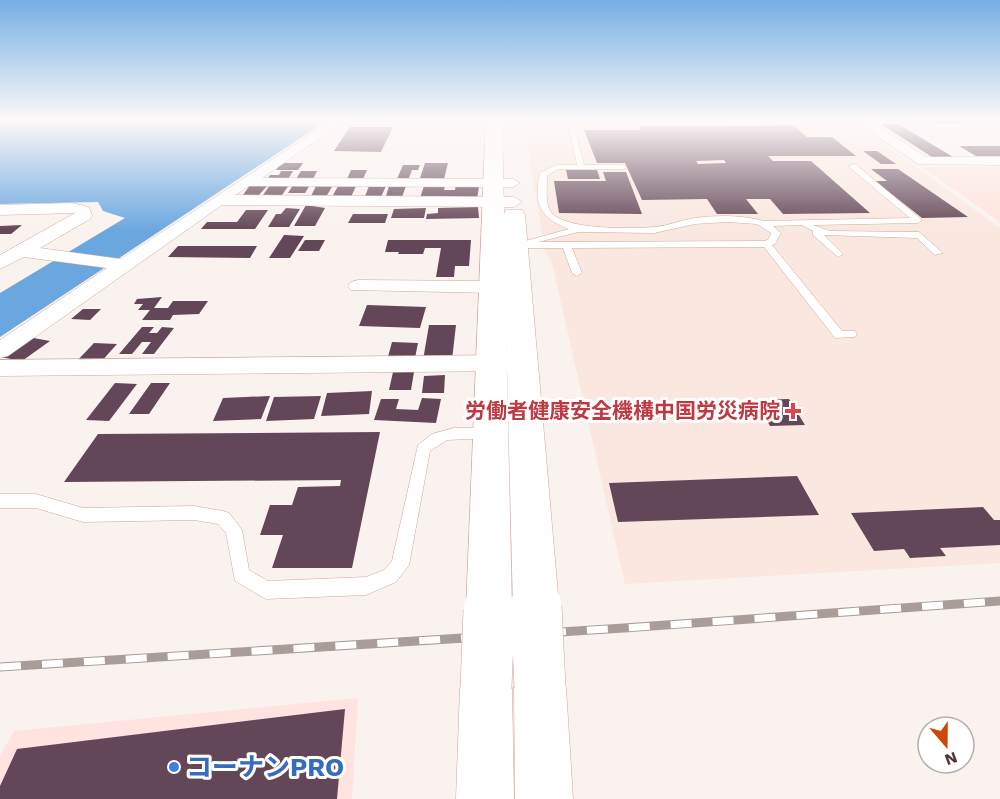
<svg xmlns="http://www.w3.org/2000/svg" width="1000" height="799" viewBox="0 0 1000 799" font-family="'Work Sans','Noto Sans JP',sans-serif">
<style>
.commercial{fill:#fee3e1}
.industrial{fill:#fee4dc}
.built{fill:#fae7e0}
.water{fill:#6aa7df}
.building{fill:#634657;fill-rule:evenodd}
.lines{fill:none;stroke-linecap:round;stroke-linejoin:round}
.service-casing{stroke:#cca99b;stroke-width:1}
.minor-casing{stroke:#cca99b;stroke-width:1}
.tertiary-casing{stroke:#cca99b;stroke-width:1}
.service{fill:#fff;fill-rule:evenodd}
.minor{fill:#fff;fill-rule:evenodd}
.tertiary{fill:#fff;fill-rule:evenodd}
.rail-casing{stroke:#a99d99;stroke-width:9}
.rail{stroke:#fff;stroke-width:7;stroke-dasharray:21;stroke-linecap:butt}
.tertiary-bridge-casing{stroke:#cca99b;stroke-width:52;stroke-linecap:butt}
.tertiary-bridge{stroke:#fff;stroke-width:51}
.health-dot{fill:#e0444e;stroke:#fff;stroke-width:2}
.shop-dot{fill:#3f7fe0;stroke:#fff;stroke-width:2}
.labels{text-anchor:middle;stroke-width:6;stroke-linejoin:round;paint-order:stroke}
.health-label{font-size:21px;font-weight:bold;fill:#be3a42;stroke:#fff;text-anchor:end}
.near-shop-label{font-size:26px;font-weight:bold;fill:#366cbe;stroke:#fff;text-anchor:start}
</style>
<rect width="100%" height="100%" fill="#faf2ef"/>
<!-- commercial -->
<path class="commercial" d="M358,698l-6,101h-352v-43l14,-25z"/>
<!-- industrial -->
<path class="industrial" d="M922,167h78v55z"/>
<!-- built -->
<path class="built" d="M523,119h327l150,109v335l-375,21 -74,-325 -6,-7z"/>
<!-- water -->
<path class="water" d="M0,119h329l-329,218v-44l125,-75 -22,-7 -5,-9 -98,2z"/>
<!-- building -->
<path class="building" d="M925,119h29l8,4h-29z
M881,124h17l55,33h-21z
M793,125l14,12h25l24,19h-88l5,5h38l59,52 -87,1 -13,-15h-24l12,15h-41l-10,-15 -65,1 -17,-37h-28l-13,-33h57l-2,-4zM724,160l2,3 -28,1 -2,-3z
M350,127h43l-12,25 -47,-1z
M959,146h41v10h-24z
M863,151h14l19,13h-15z
M281,163h22l-5,7h-22z
M425,163h23l-4,16 -24,-1z
M403,165h17l-2,5h-6l-4,10 -11,-1z
M871,169h27l70,48 -46,1 -47,-37h12z
M351,170h16l-4,9h-16z
M566,170h31l3,9h-32z
M281,171h12l-6,10h-21l4,-6h9z
M301,171h16l-4,8h-17z
M603,172h23l16,42 -83,-1 -5,-32h52z
M250,185h18l-10,11 -15,-1z
M270,185h19l-7,10h-19z
M293,185h17l-5,8h-17z
M333,185l-7,12 -15,-1 5,-10z
M456,185l23,1 -2,13 -57,-1 4,-12h21l-1,4h11z
M338,186h18l-5,11h-19z
M369,186h17l-5,11 -16,-1z
M389,186h17l-4,11 -16,-1z
M306,205l19,3 -10,18h-21z
M478,207l1,11 -53,1 1,-5 11,-1v-5z
M286,208l14,1 -11,18h-21l8,-13h5z
M426,208l-2,10h-33l3,-9z
M246,210h22l-13,19h-54l6,-7h30z
M353,214h35l-3,9h-37z
M22,225l-11,9h-11v-8z
M284,235l20,1 -14,22h-21z
M305,240h20l-6,11h-21z
M388,240h83l-2,26h-14l-1,11h-18l5,-29h-16l-2,6h-25l1,-2h-14z
M178,246h79l-7,12 -82,-1z
M162,297l-8,11h14l5,-7h35l-9,13 -26,1 -3,5h-28l8,-10h-12l5,-6h-9l3,-5z
M367,305l59,2 -6,21 -61,-2z
M83,309h18l-11,11 -19,-1z
M429,325h27l-4,35h-29z
M142,327h12l-5,6h8l5,-6 12,1 -20,26h-12l9,-12h-9l-10,12h-13z
M28,337l22,4 -28,20 -22,-4z
M392,342l26,1 -3,15 -27,-1z
M94,343l23,1 -17,19h-25z
M393,372h21l-3,18h-22z
M445,375l-1,18h-22l2,-17z
M115,383l22,1 -28,37 -23,-1z
M151,383h19l-21,31h-20z
M372,391l-3,23 -48,2 6,-23z
M270,396l-9,23 -48,2 10,-23z
M321,396l-7,23 -48,2 8,-24z
M422,398l19,1 -5,24 -62,-3 7,-21h18l-3,10 22,1z
M789,399l16,26 -35,1 -14,-26z
M380,432l-28,136h-80l11,-33h-23l10,-30h22l6,-18 42,-1 1,-6 -277,2 34,-48z
M797,476l22,39 -201,7 -9,-39z
M983,507l11,13h6v25l-60,3 6,8 -36,2 -6,-9 -30,2 -23,-38z
M345,709l-8,90h-337v-13l17,-37z"/>
<g class="lines">
<!-- service casing -->
<g class="service-casing">
<path id="service" d="M808,121l21,14v2h-4l-18,-12 -233,1 10,39h39l4,2 -4,2h-65l-11,7c0,10 -2,28 4,36 12,18 82,17 103,15 14,-1 27,-7 41,-9 22,-3 47,-3 69,3l146,-3 -62,-52 7,-2 67,56 -4,3 -105,2 17,6 89,1 24,21 -8,2 -18,-17 -93,-3 19,19 -5,3 -25,-22v-4l-11,-6 -29,1 8,7 -6,11 -3,1 70,86h13l2,3 -2,3 -20,1 -71,-91 -192,1 10,25 -5,3 -5,-3 -9,-25h-47l-5,-3 58,-16c-29,-11 -36,-25 -29,-56l16,-8h21l-9,-42zM727,222l30,2 14,9 -3,7 -5,1 -225,1 40,-10 76,1 41,-9z
M454,428h37l5,1 2,4 -2,4 -5,1 -44,2 -17,11 -21,114 -13,17 -30,13 -100,4 -31,-18 -9,-48 -8,-9 -24,-4 -111,2 -47,-14h-36v-14h36l47,14 111,-2 29,5 6,2 13,17 7,40 19,11 98,-4 18,-7 8,-9 26,-116 14,-11z"/>
</g>
<!-- minor casing -->
<g class="minor-casing">
<path id="minor" d="M334,119h14l-86,59 251,1 7,4 -7,4 -264,-1 -14,9 279,2 8,5 -8,5 -292,-2 -214,151 -8,2v-18l107,-72 -83,-11 -24,12v-14l75,-42 -75,2v-10l72,-2 17,4 3,8 -2,4 -50,29 81,11z
M853,119h14l59,38h74v8l-82,-1z
M358,280l135,1 7,2 3,4 -3,4 -7,2 -142,-3 -3,-4 3,-4z
M510,355l8,3 4,5 -4,5 -8,3 -510,5v-16z"/>
</g>
<!-- tertiary casing -->
<g class="tertiary-casing">
<path id="tertiary" d="M486,119h16l2,95 2,-4h16l3,5 34,391 -7,16 -16,6 -16,-6 -7,-16 -7,-276 6,280 -7,16 -16,7 -16,-7 -7,-16z
M540,661l18,8 8,18 7,112h-58l-1,-112 8,-18z
M486,662l18,8 8,18 2,111h-58l4,-111 8,-18z"/>
</g>
<!-- service -->
<use href="#service" class="service"/>
<!-- minor -->
<use href="#minor" class="minor"/>
<!-- tertiary -->
<use href="#tertiary" class="tertiary"/>
<!-- rail casing -->
<g class="rail-casing">
<path id="rail" d="M0,667l624,-39 376,-27"/>
</g>
<!-- rail -->
<use href="#rail" class="rail"/>
<!-- tertiary-bridge casing -->
<g class="tertiary-bridge-casing">
<path id="tertiary-bridge" d="M536,606l4,81
M486,688l3,-78"/>
</g>
<!-- tertiary-bridge -->
<use href="#tertiary-bridge" class="tertiary-bridge"/>
</g>
<!-- sky -->
<linearGradient id="sky" x2="0" y2="1"><stop stop-color="#75afe4"/><stop offset="0.52" stop-color="#fdf9f8"/><stop offset="1" stop-color="#fdf9f8" stop-opacity="0"/></linearGradient>
<rect width="1000" height="231" fill="url(#sky)"/>
<!-- markers -->
<path class="health-dot" d="M790 402h6v6h6v6h-6v6h-6v-6h-6v-6h6z"/>
<circle class="shop-dot" cx="174" cy="767" r="6"/>
<g class="labels">
<!-- health labels -->
<g class="health-label">
<text x="780" y="418">労働者健康安全機構中国労災病院</text>
</g>
<!-- near-shop labels -->
<g class="near-shop-label">
<text x="186" y="776">コーナンPRO</text>
</g>
</g>
<!-- north arrow -->
<g transform="translate(946 745) rotate(160)"><circle r="28" fill="#ffffff" stroke="#b6b0ad" stroke-width="1.5"/>
<path d="M0-4.5L10 22L0 15L-10 22Z" fill="#cd4805"/>
<text y="-9" font-size="16" font-weight="bold" text-anchor="middle" fill="#483933">N</text>
</g>
</svg>
